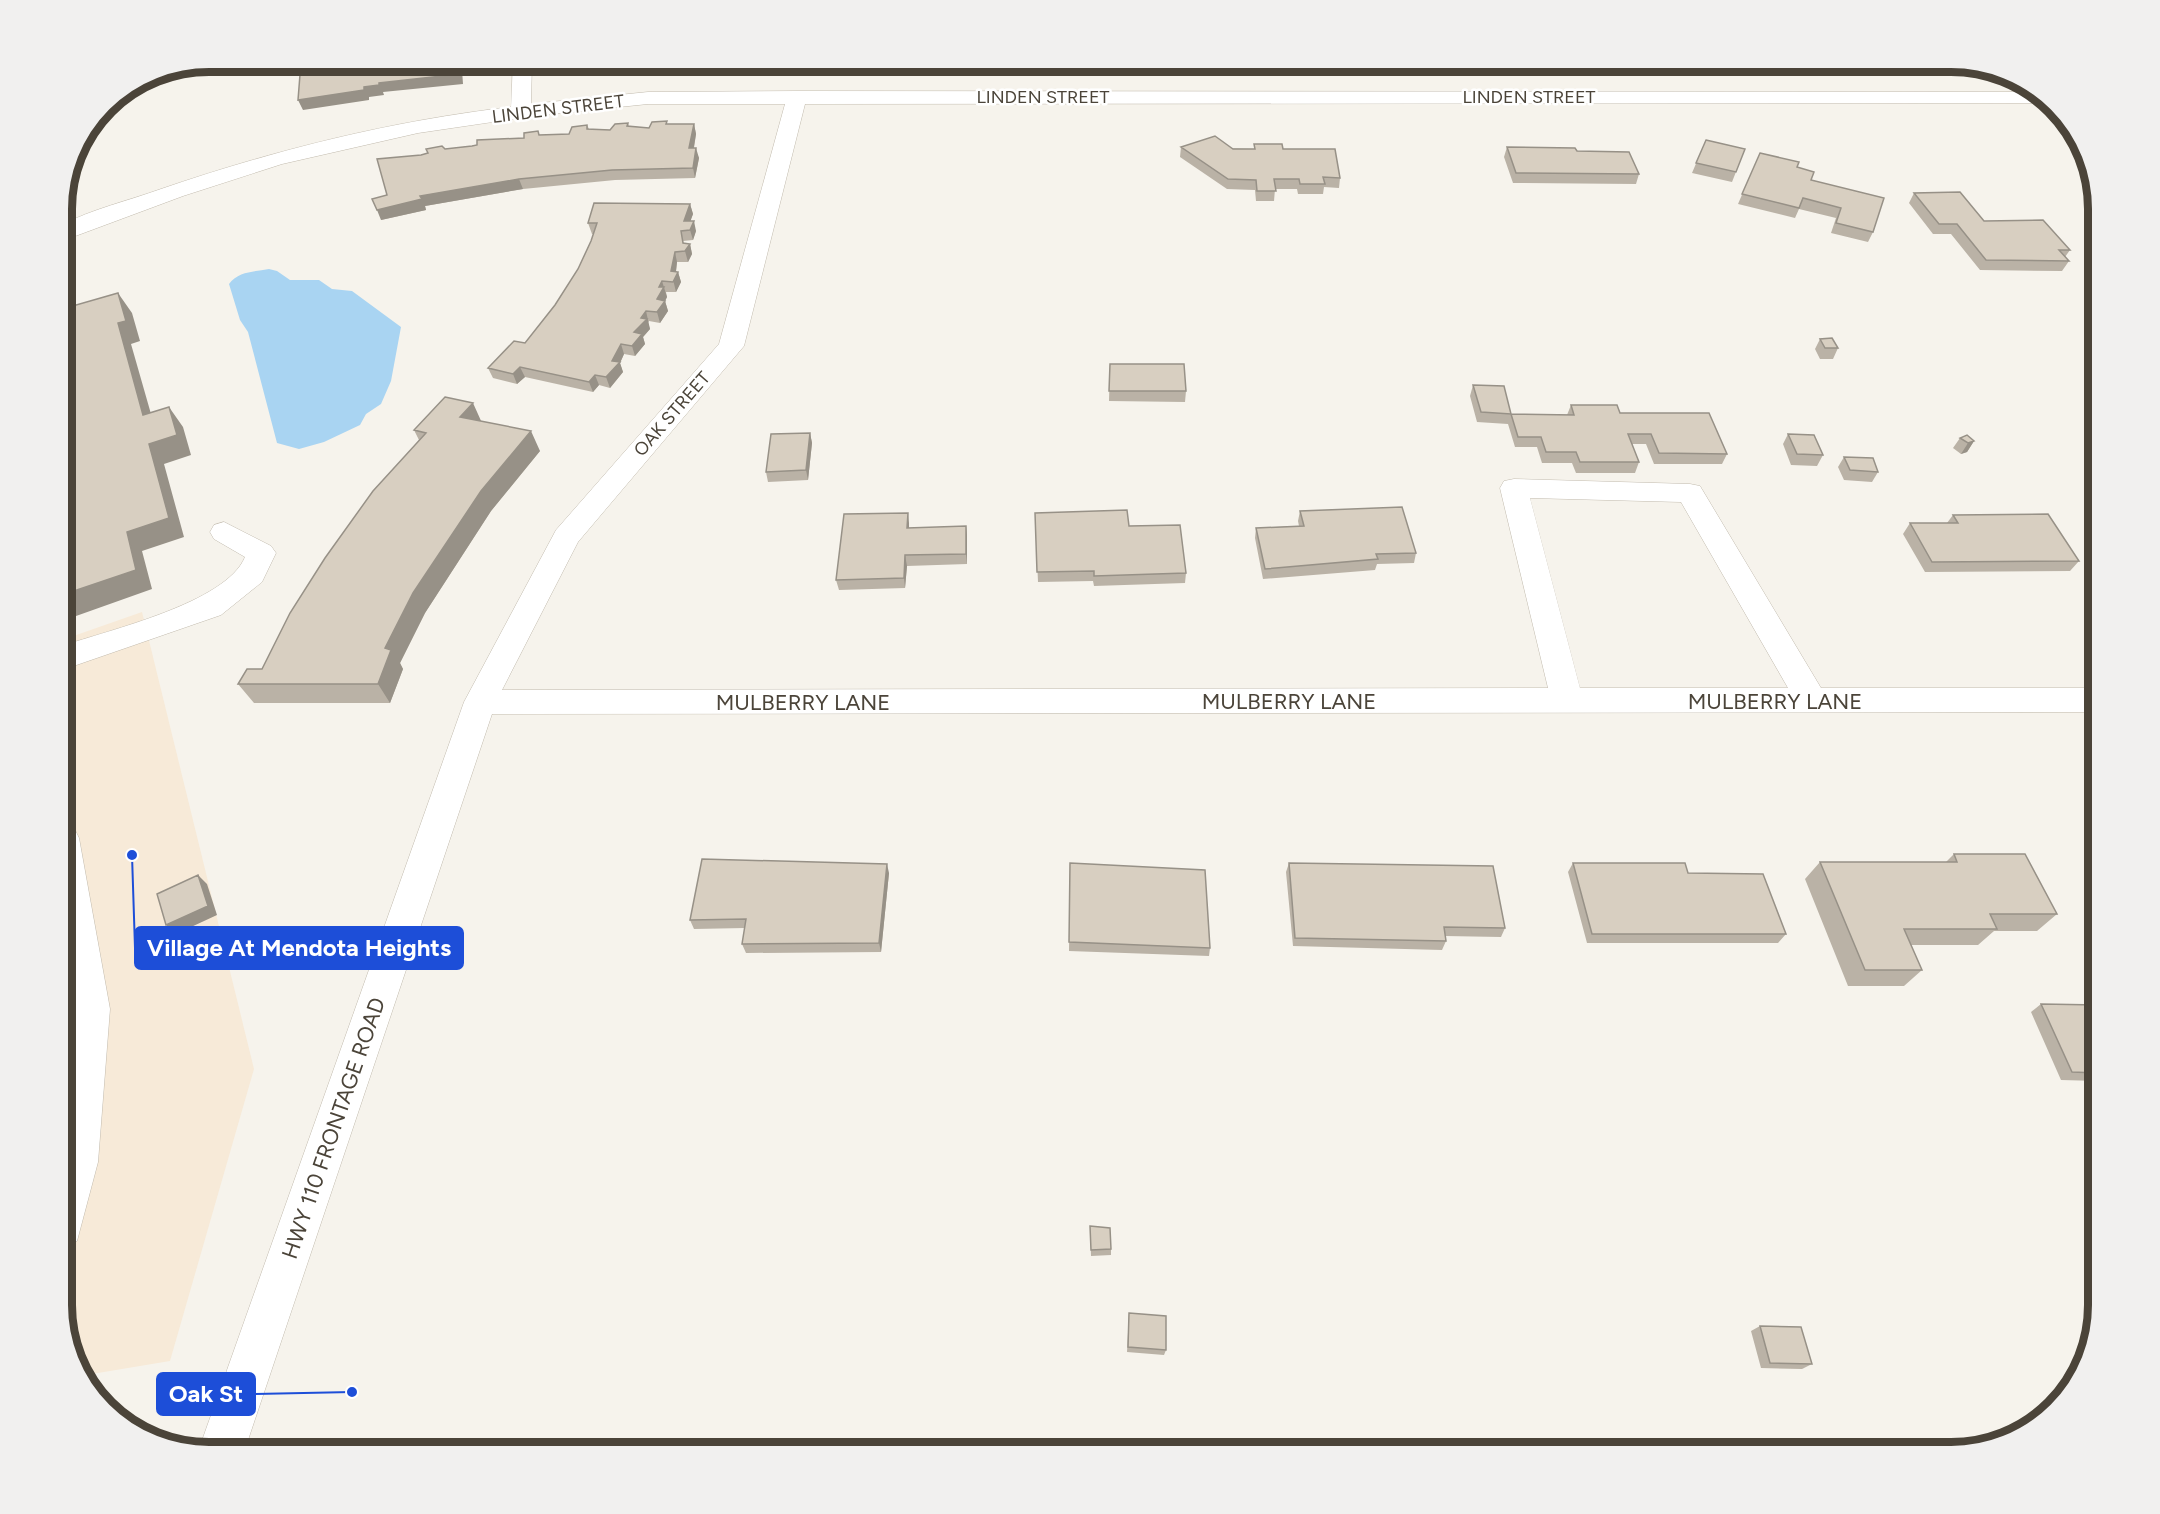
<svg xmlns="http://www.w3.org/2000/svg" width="2160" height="1514" viewBox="0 0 2160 1514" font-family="Figtree,sans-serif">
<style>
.commercial{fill:#f7ead8}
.water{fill:#a9d4f2}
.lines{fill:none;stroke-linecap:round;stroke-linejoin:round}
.minor-casing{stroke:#c2bbae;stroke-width:1}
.minor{fill:#fff;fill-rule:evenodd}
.wall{fill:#bab2a6}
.shaded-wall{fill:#979187}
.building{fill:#d8cfc1;stroke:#979187;stroke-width:1.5}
.labels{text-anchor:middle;stroke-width:5;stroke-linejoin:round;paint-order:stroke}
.far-street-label{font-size:18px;fill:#4b4439;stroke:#fff}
.street-label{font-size:22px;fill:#4b4439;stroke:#fff}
.rim{fill:none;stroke:#4b4439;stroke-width:8}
.leader{fill:none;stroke:#1d4ed8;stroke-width:2}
.callout-dot{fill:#1d4ed8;stroke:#fff;stroke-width:2}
.callout{fill:#1d4ed8;stroke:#1d4ed8;stroke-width:2}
.callout-label{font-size:24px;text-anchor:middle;font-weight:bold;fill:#fff}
</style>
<rect width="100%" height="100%" fill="#f6f3ec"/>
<!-- commercial -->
<path class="commercial" d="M142,612l112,457 -84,292 -90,15 -18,-62v-674z"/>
<!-- water -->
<path class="water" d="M269,269l8,2 13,9h29l13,9 20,2 49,36 -10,54 -10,23 -15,10 -6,11 -36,17 -25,7 -22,-6 -29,-111 -8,-12 -11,-36c10,-13 25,-12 40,-15z"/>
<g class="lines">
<!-- minor casing -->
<g class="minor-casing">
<path id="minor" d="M513,62h19l-1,42 117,-12 149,-1 1241,1 10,11 -1243,1 -61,242 -166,196 -76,148 1046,-2 -48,-200 4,-7 10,-2 176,5 10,2 121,202h277v24l-1606,2 -248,738h-35l-10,-3 265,-747 92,-172 163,-186 66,-240h-137l-115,12 -115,17 -136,31 -99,32 -121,45v-16c30,-16 66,-24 99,-36 114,-39 230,-68 350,-82zM1530,498l151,4 107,186h-208z
M224,522l47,24 5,7 -14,29 -41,33 -159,55v-24c47,-16 164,-43 183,-89l-31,-18 -4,-7 4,-7z
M62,824l12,4 5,10 31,171 -12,153 -21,79 -15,6v-129l10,-109 -10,-64z"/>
</g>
<!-- minor -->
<use href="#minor" class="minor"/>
</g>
<!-- wall -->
<path class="wall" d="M583,62h65l-64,2z
M654,62h71l-2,6h-58l-1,-4h-10z
M628,123l1,3 20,2 19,-4h26l2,10 -2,14 5,10 -4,20 -80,2 -92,9 -98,17 1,4 -45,10 6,-25 34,-40 24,-6 27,-3 52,-8 14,-7 1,4 30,-1 18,-9 2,4 21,1z
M1706,140l39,9 -13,33 -40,-9z
M1254,144l29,5 57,29 -1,10 -15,-1 -1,7h-25l-1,-5h-22l-1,12h-18l-1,-11 -28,-1 -47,-32 1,-10 73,2z
M1507,147l70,4 62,23 -3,10 -123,-1 -9,-26z
M1760,153l37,14 14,13 62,52 -5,10 -37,-9 5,-15 -37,-9 -4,9 -57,-14z
M1914,193l70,28 86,29 -5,7 4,4 -7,10 -82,-1 -29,-36h-18l-24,-31z
M2092,198h4l2,11v16l-13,-17z
M690,204l3,10 -3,7 6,10 -3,9 -10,1 1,2 6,1 2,10 -4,8h-11l-1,10h2l3,10 -5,10h-10l1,5 -2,4 3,10 -8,12 -11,-2 -1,2 2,6 -7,8 2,7 -10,12 -11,-2 -4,9 3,9 -13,16 -11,-3 -6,7 -68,-15 -8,7 -24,-6 -5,-10 37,-25 30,-38 23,-36 13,-28 3,-7h-2l-4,-11z
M1820,339l18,9 -5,11h-13l-5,-10z
M1110,364l76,27 -1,11 -76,-1z
M1473,385l38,29 56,1 4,-10 49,8 107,41 -5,10h-68l-8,-20h-14l7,18 -4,11h-59l-4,-10h-30l-5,-16h-22l-7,-23 -31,-2 -7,-26z
M481,421l59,30 -49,60 -66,102 -25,50 3,6 -13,34h-136l-16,-19 24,-15 157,-229 -5,-10z
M810,433l2,10 -4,37 -40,2 -2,-10z
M1788,434l35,21 -6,11 -26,-1 -8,-21z
M1960,438l14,3 -7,11 -6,2 -8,-6z
M1844,457l34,15 -6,10 -28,-2 -6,-13z
M2098,501v15l-5,-8z
M1300,511l116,42 -2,10 -37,1 -2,6 -112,9 -8,-41 1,-10 43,-2 -1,-5z
M1035,513l94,13 57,47 -1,10 -91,3 -1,-5 -55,1z
M1953,515l126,46 -9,10 -145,1 -22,-38 7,-11h37z
M909,523v5l57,-2 1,10v28l-60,2 -2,22 -66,2 -3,-10z
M1954,854l103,60 -20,17h-43l-16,14h-67l11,25 -18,16h-56l-43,-107 15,-17h126z
M1070,863l140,85 -1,8 -140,-5z
M1289,863l216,65 -4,9 -56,-1 1,5 -4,9 -149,-4 -7,-74z
M1573,863l115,10 98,61 -8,9h-191l-19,-71z
M889,873l-8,79 -135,1 -4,-9 3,-16 -51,1 -4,-9z
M2097,885h1v31l-12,-23z
M2041,1004l57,1v76l-37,-1 -30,-68z
M1090,1226l21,23v6l-20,1z
M1129,1313l37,37 -2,5 -37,-3z
M1760,1326l52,38 -10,5 -41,-1 -10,-37z"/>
<!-- shaded-wall -->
<path class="shaded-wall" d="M459,62l3,8 1,14 -80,8 1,3 -15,2v3l-66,10 -5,-10 66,-13z
M722,62h3l-2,6z
M694,124l2,10 -4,24 -3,-10z
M696,148l3,10 -4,20 -2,-10z
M519,179l4,10 -98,17 1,4 -45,10 -4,-10 43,-14z
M690,204l3,10 -6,17 -3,-10z
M694,221l2,10 -3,9 -3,-10z
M690,244l2,10 -4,8 -3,-11z
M675,252l2,10 -2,17 3,-7 3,10 -5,10 -5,-21z
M662,281l5,16 -2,4 3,10 -8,12 -3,-11v-13l2,-12z
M118,293l14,20 8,28 -9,3 26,91 -14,-20 -25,-92z
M646,311l4,18 -7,8 2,7 -10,12 -3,-10 2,-14z
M621,344l3,10 -4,9 3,9 -13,16 -4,-11 6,-16z
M520,367l5,10 -8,7 -4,-10z
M595,375l4,10 -6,7 -4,-10z
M473,403l9,20 -22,-6z
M169,407l14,20 8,28 -27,9 20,73 -42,14 10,38 -90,32v-26l65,-63 22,-88z
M531,431l9,20 -49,60 -66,102 -25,50 3,6 -13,34 -12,-19 7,-36 28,-55 68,-102z
M810,433l2,10 -4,37 -2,-10z
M1974,441l-7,11 -6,2 7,-11z
M908,513l1,10v15l-2,-10z
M966,526l1,10v28l-1,-10z
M905,555l2,11 -2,22 -1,-10z
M887,864l2,9 -8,79 -2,-9z
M198,875l9,9 10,31 -41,19 -10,-9z"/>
<!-- building -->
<path class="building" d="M301,62h157l2,12 -81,9v2l-15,2v3l-66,10z
M667,121l-1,3h28l-5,24h7l-3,20 -81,2 -93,9 -99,17 2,3 -45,11 -5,-11 15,-4 -10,-36 44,-4 7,-2 -2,-4 16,-3 3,3 27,-3 5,-1v-5l47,-2v-5l14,-2 1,4 30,-1 3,-7 15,-2v4l23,1 5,-6 13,-1 -1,3 22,2 3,-6z
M1215,136l18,13h22l-1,-5h28l1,5h52l5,29 -17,-1 2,7h-25l-1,-5h-25l2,12h-19l-1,-11 -28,-1 -47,-32z
M1706,140l39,9 -9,23 -40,-9z
M1507,147l68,1 2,3 52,1 10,22 -123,-1z
M1760,153l39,9 -2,5 17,5 -3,8 73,18 -11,34 -37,-9 5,-15 -38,-10 -4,10 -57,-14z
M1960,192l24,29 59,-1 27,30h-11l10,11 -83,-1 -29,-36h-18l-25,-31z
M2092,198h4l2,7z
M594,203l96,1 -6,17h10l-4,9 -9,1 2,12 7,1 -5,7 -10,1 -4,19 7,1 -5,10 -11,-1 -3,6h5l-7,12 8,2 -8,11 -11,-1 -5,7 6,1 -13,13 8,2 -10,12 -11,-2 -9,17 8,1 -14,15 -11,-2 -6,7 -69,-15 -7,7 -25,-6 26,-27 11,2 30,-38 23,-36 13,-28 6,-18h-9z
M118,293l8,28 -8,2 25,92 26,-8 8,28 -28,9 20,74 -42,14 9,38 -74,25v-286z
M1832,338l6,10h-13l-5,-9z
M1110,364h74l2,27h-77z
M1473,385l31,1 7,28 -30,-2z
M445,397l28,6 -13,14 71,14 -50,60 -68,102 -28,55 6,2 -13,34h-140l9,-15h15l28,-56 35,-55 48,-67 53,-58 -12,-3z
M1571,405h46l3,8h89l18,41 -68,-1 -8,-19h-23l11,28h-59l-4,-10h-30l-5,-15h-23l-7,-23 63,1z
M810,433l-4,37 -40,2 5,-38z
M1788,434l26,1 9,20 -26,-1z
M1967,435l7,6 -6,2 -8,-5z
M1844,457l29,1 5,14 -28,-2z
M1402,507l14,46 -40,1 2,5 -113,10 -9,-41 48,-2 -4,-15z
M1127,510l2,16 51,-1 6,48 -92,3v-5l-57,1 -2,-59z
M908,513l-1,15 59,-2v28l-61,1 -1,23 -68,2 8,-66z
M2048,514l31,47 -147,1 -22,-39h48l-5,-8z
M1954,854h71l32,60h-67l7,15h-93l18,41h-57l-45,-108h137z
M702,859l185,5 -8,79 -137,1 4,-25 -56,1z
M1070,863l135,7 5,78 -141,-6z
M1289,863l204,3 12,62 -61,-1 2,14 -151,-3z
M1573,863h112l3,10 75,1 23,60h-194z
M198,875l10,31 -42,19 -9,-31z
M2041,1004l57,1v68l-26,-1z
M1090,1226l20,2 1,21 -20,1z
M1129,1313l37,3v34l-38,-3z
M1760,1326l41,1 11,37 -42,-1z"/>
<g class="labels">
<!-- far-street labels -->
<g class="far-street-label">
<text x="1043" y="103">LINDEN STREET</text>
<text x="1529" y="103">LINDEN STREET</text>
<text transform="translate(558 109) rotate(-7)" y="6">LINDEN STREET</text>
<text transform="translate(672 414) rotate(-49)" y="6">OAK STREET</text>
</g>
<!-- street labels -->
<g class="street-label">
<text x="1289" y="709">MULBERRY LANE</text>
<text x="1775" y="709">MULBERRY LANE</text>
<text x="803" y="710">MULBERRY LANE</text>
<text transform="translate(333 1128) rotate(-71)" y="8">HWY 110 FRONTAGE ROAD</text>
</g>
</g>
<!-- crop -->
<path d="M0 0H2160V1514H0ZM209 72H1951A137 137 0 0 1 2088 209V1305A137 137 0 0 1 1951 1442H209A137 137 0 0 1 72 1305V209A137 137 0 0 1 209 72Z" fill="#f1f0ef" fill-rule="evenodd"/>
<path class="rim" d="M209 72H1951A137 137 0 0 1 2088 209V1305A137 137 0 0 1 1951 1442H209A137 137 0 0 1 72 1305V209A137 137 0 0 1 209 72Z"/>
<!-- callouts -->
<path class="leader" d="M132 855L135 948M352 1392L255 1394"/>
<g class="callout-dot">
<circle cx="132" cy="855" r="6"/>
<circle cx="352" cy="1392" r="6"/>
</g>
<g class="callout">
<rect x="135" y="927" width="328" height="42" rx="6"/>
<rect x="157" y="1373" width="98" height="42" rx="6"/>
</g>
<g class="callout-label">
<text x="299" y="956">Village At Mendota Heights</text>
<text x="206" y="1402">Oak St</text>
</g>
</svg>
